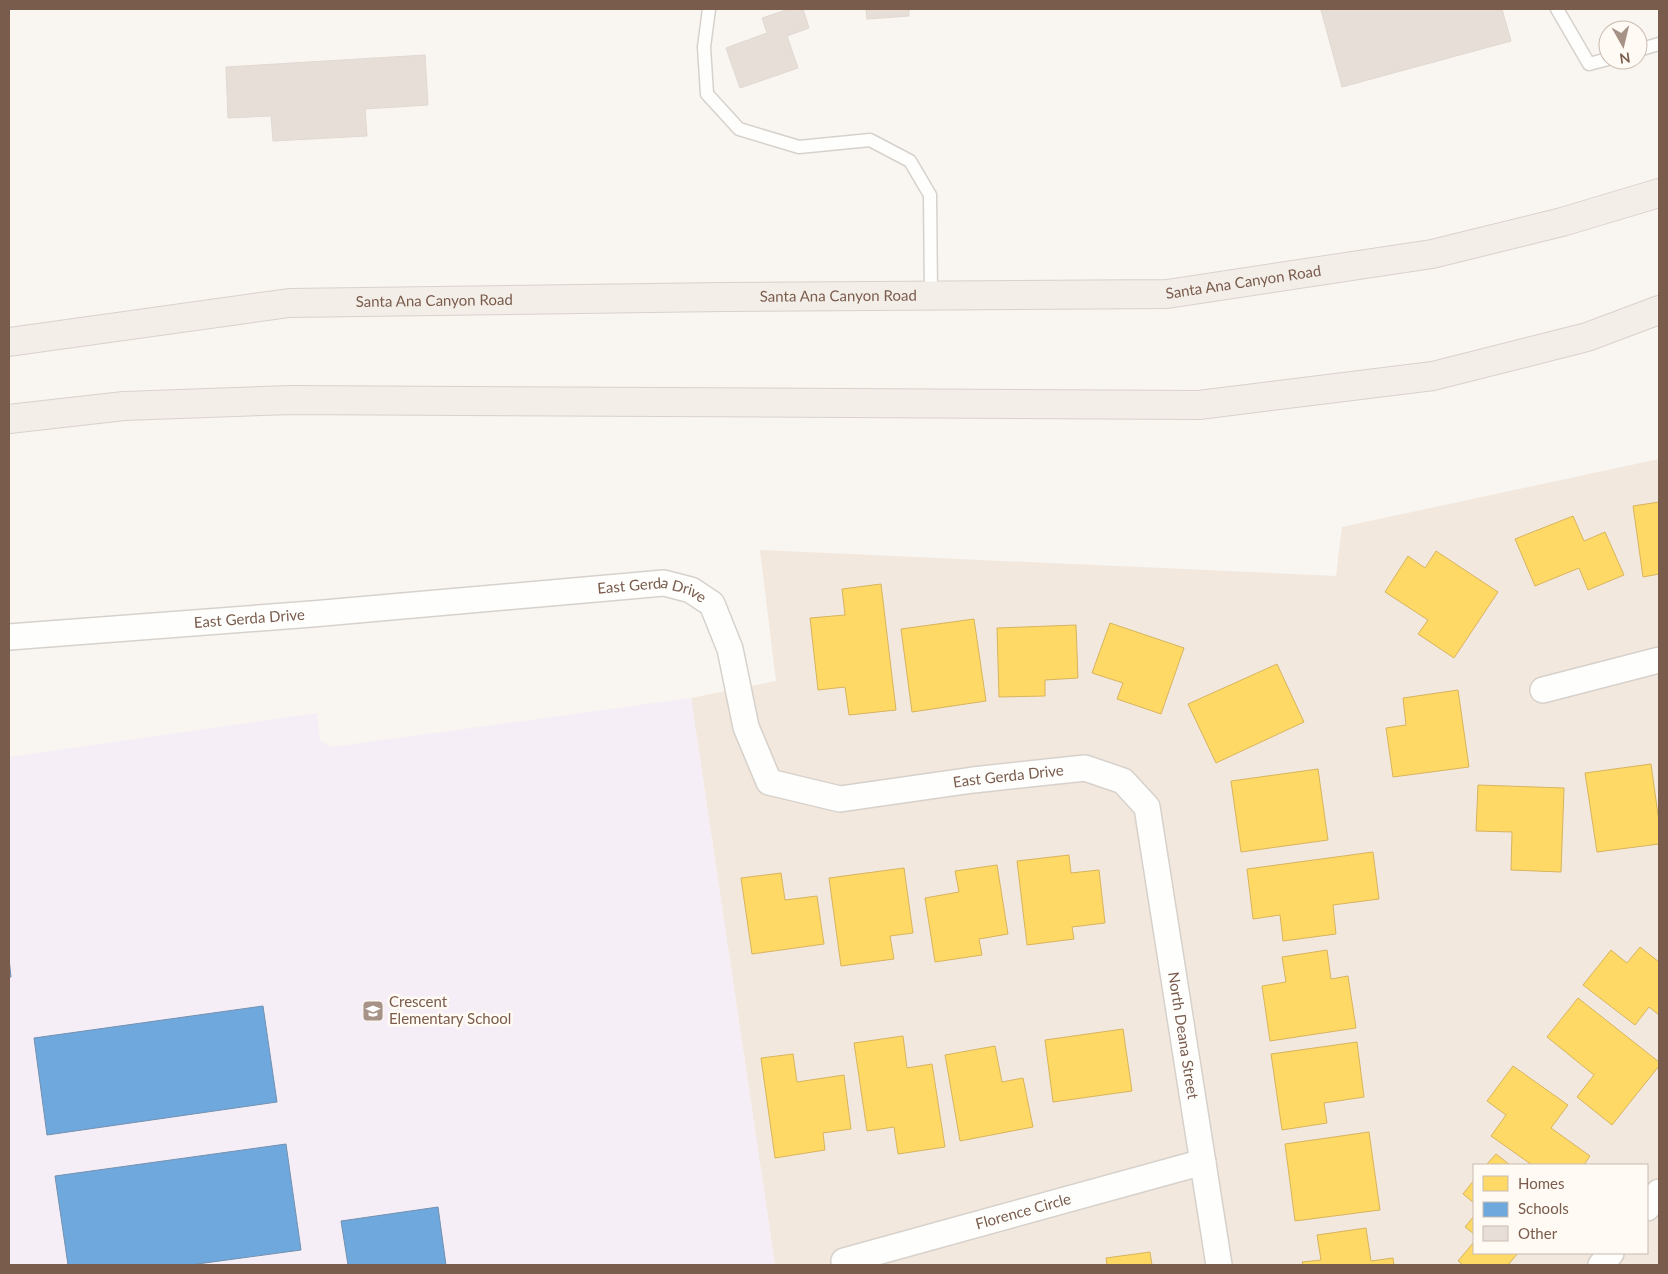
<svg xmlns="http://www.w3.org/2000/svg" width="1668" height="1274" viewBox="0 0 1668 1274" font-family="Lato,sans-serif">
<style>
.residential{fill:#f2e8de;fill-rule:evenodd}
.education{fill:#f6eef6}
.homes{fill:#ffd966;stroke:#d7b45e}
.schools{fill:#6fa8dc;stroke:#7291b1}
.building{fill:#e6ded7;stroke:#e2d8d2}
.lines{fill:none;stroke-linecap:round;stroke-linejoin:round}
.service-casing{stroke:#d7d1cb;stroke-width:15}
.minor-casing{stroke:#d7d1cb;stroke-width:28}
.primary-casing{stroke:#dad1cc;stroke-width:30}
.service{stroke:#fefefd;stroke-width:12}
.minor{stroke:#fefefd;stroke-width:25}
.primary{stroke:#f3eee8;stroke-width:28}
.labels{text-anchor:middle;stroke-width:5;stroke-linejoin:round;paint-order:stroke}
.street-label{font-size:15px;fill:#7a5c4d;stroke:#fffaf3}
.poi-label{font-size:15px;fill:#7a5c4d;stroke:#fffaf3;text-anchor:start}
</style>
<rect width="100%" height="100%" fill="#f9f5f0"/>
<!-- residential -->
<path class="residential" d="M1659,459v806h-884l-84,-567 85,-17 -16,-131 576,26 6,-49zM1474,1165h173v88h-173z"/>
<!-- education -->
<path class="education" d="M691,698l84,567h-766v-508l308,-44 3,27 11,7z"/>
<!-- homes -->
<path class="homes" d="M1659,502v72l-16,3 -10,-71z
M1573,516l11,25 21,-9 19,43 -36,15 -9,-22 -44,18 -20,-47z
M1436,551l62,41 -44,66 -36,-24 10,-14 -43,-28 23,-36 17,12z
M881,584l15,126 -47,5 -4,-28 -27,3 -8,-72 35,-3 -3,-26z
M974,619l12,82 -74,11 -11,-83z
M1110,623l74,25 -23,66 -44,-15 6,-16 -31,-10z
M1076,625l2,53 -33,2v16l-46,1 -2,-69z
M1277,664l27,58 -88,41 -28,-59z
M1458,690l11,77 -76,10 -7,-49 20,-3 -3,-27z
M1651,764l8,58v22l-62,8 -12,-79z
M1318,769l10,71 -87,12 -10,-71z
M1478,785l86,3 -3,84 -50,-2 1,-38 -36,-1z
M1373,852l6,47 -46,6 3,29 -53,7 -3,-26 -27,4 -6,-50z
M1069,855l2,18 28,-3 6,53 -33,4 2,12 -47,6 -10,-84z
M997,865l11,69 -29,5 3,16 -47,7 -10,-64 34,-6 -4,-21z
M904,868l9,65 -23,3 4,23 -53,7 -12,-88z
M781,873l4,27 32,-4 7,48 -72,10 -11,-76z
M1640,947l19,15v53l-10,-8 -14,18 -52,-40 28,-35 16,13z
M1327,950l4,29 17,-3 8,52 -86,13 -8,-55 24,-4 -4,-25z
M1578,998l81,64v4l-47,59 -35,-28 17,-22 -47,-38z
M1123,1029l9,62 -79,11 -8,-62z
M903,1036l4,32 25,-4 13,83 -47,7 -4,-27 -27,4 -13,-88z
M1357,1042l7,55 -40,6 3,20 -45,7 -11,-76z
M995,1046l7,36 21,-4 10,49 -73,14 -15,-86z
M793,1054l4,28 47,-7 7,54 -28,4 2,17 -50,8 -14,-100z
M1513,1066l55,39 -17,23 39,28 -6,9h-52l-41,-29 15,-21 -19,-14z
M1369,1132l11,78 -85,11 -10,-77z
M1496,1154l14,11h-24z
M1474,1180v23l-11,-9z
M1474,1216v18l-9,-7z
M1366,1228l5,33 22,-3 1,7h-91l-1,-3 19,-2 -4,-25z
M1474,1242v11h44l-10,12h-45l-5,-4z
M1150,1252l2,13h-45l-1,-7z"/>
<!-- schools -->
<path class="schools" d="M9,958l2,19h-2z
M263,1006l14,96 -230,33 -13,-97z
M286,1144l15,106 -111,15h-122l-13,-89z
M438,1207l8,58h-98l-7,-44z"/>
<!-- building -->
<path class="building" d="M789,9h14l6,19 -22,8 11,32 -58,20 -14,-40 41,-15 -5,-15z
M866,9h43v7l-42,3z
M1326,9h176l9,32 -169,46 -21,-77z
M425,55l3,50 -63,4 2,27 -94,5 -2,-25 -43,2 -2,-51z"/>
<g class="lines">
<!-- service casing -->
<g class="service-casing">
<path id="service" d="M709,9l-5,38 3,47 32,35 60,18 71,-7 40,21 20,34 1,100
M1557,9l32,55 19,-5
M1638,50l21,-6"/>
</g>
<!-- minor casing -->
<g class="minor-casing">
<g id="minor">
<path id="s1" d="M9,637l303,-23 352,-31 27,7 21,14 18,45 16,78 23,55 71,17 133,-19 112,-12 38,13 24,26 72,458"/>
<path d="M1543,690l116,-30"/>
<path d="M1647,1208l12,-16"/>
<path id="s2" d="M844,1261l359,-99"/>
<path d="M1601,1265l10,-12"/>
</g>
</g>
<!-- primary casing -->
<g class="primary-casing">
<g id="primary">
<path id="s3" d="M9,342l280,-39 434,-6 444,-3 265,-40 130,-32 97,-29"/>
<path d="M9,419l115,-13 167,-6 908,5 234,-29 154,-39 72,-27"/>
</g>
</g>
<!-- service -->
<use href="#service" class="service"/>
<!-- minor -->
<use href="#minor" class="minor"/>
<!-- primary -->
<use href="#primary" class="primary"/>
</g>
<!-- icons -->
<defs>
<g id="school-square" transform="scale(1.125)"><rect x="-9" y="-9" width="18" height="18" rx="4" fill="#a69286" stroke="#fffaf3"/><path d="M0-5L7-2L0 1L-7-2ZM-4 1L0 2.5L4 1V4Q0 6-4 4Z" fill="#fff"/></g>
</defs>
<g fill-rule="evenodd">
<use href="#school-square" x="373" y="1011"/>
</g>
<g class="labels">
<!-- street labels -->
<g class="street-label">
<text dy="5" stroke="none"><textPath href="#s3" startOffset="1238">Santa Ana Canyon Road</textPath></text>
<text dy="5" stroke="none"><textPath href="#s3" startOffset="832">Santa Ana Canyon Road</textPath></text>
<text dy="5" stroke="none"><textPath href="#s3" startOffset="428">Santa Ana Canyon Road</textPath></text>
<text dy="5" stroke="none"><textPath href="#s1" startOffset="646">East Gerda Drive</textPath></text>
<text dy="5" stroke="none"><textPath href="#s1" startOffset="241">East Gerda Drive</textPath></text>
<text dy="5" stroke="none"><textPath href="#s1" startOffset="1141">East Gerda Drive</textPath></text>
<text dy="5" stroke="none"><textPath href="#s1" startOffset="1525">North Deana Street</textPath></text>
<text dy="5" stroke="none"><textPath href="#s2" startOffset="186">Florence Circle</textPath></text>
</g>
<!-- poi labels -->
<g class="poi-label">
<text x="389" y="1007">Crescent<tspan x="389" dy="17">Elementary School</tspan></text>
</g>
</g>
<!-- border -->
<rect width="1668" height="1274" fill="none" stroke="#7a5c4d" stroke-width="20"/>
<!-- legend -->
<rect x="1473" y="1164" width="175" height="90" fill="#fffaf3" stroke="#cabbb1"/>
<rect x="1483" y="1176" width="25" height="15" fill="#ffd966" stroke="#cabbb1"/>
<text x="1518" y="1189" font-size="15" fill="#7a5c4d">Homes</text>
<rect x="1483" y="1202" width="25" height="15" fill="#6fa8dc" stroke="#cabbb1"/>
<text x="1518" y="1214" font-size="15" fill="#7a5c4d">Schools</text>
<rect x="1483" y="1226" width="25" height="15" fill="#e6ded7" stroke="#cabbb1"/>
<text x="1518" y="1239" font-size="15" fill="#7a5c4d">Other</text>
<!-- north arrow -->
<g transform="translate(1623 45) rotate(172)"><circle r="24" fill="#fffaf3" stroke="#cabbb1"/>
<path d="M0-4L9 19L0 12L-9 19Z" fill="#a69286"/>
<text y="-8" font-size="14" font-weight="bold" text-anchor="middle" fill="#7a5c4d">N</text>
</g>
</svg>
